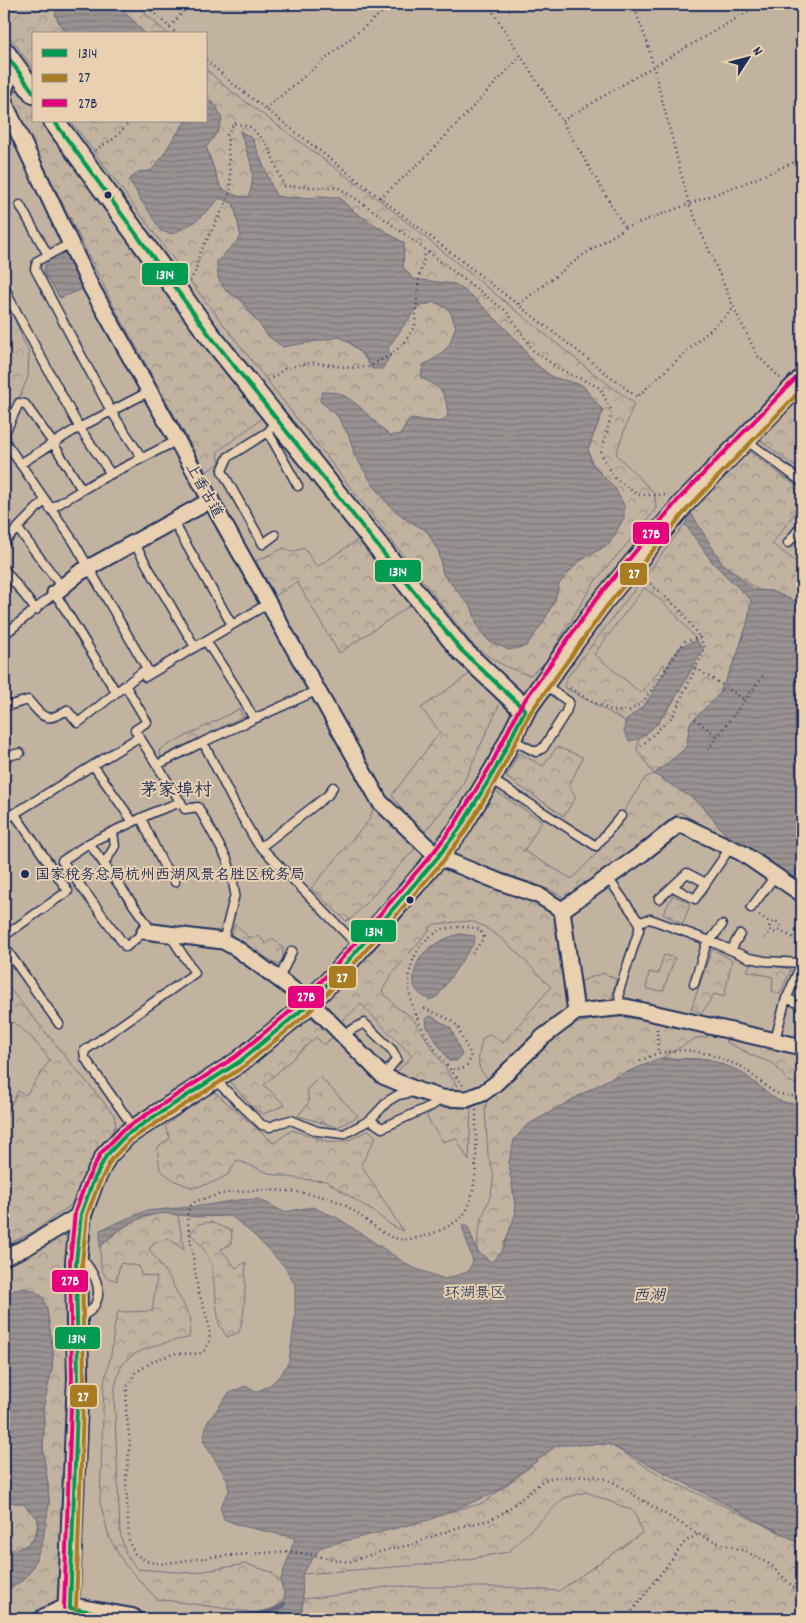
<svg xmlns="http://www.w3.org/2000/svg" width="806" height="1623" viewBox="0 0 806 1623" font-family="Dekko,'LXGW WenKai TC',sans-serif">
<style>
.green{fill:#c2b3a1;stroke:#6e7180;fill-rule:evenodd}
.forest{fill:url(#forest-crowns);stroke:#6e7180}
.water{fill:url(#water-rules);stroke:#676a7d}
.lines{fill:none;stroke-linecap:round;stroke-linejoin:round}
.stream{stroke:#676a7d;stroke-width:4.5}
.service-casing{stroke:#1b2f5e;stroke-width:11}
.minor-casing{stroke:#1b2f5e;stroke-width:19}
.tertiary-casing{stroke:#1b2f5e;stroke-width:24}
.path{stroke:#1b2f5e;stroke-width:2.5;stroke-dasharray:1 4;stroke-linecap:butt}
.service{stroke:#e8d0b0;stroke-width:8}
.minor{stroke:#e8d0b0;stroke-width:15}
.tertiary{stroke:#e8d0b0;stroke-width:20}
.bus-1-casing{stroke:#e8d0b0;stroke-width:8}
.bus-2-casing{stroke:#e8d0b0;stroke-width:8}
.bus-3-casing{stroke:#e8d0b0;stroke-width:8}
.bus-1{stroke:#039a52;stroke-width:4}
.bus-2{stroke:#aa7c21;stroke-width:4}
.bus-3{stroke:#e5007d;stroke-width:4}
.bus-dot{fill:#1b2f5e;stroke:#e8d0b0;stroke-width:2}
.labels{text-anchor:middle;stroke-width:4;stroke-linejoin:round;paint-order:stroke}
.street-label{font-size:15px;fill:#1b2f5e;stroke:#e8d0b0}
.poi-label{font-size:15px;fill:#1b2f5e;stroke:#e8d0b0;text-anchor:start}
.park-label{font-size:15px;fill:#344368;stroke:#e8d0b0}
.water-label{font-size:16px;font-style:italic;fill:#344368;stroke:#e8d0b0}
.quarter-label{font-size:18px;fill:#1b2f5e;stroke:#e8d0b0}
.line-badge{stroke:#e8d0b0;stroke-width:2}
.badge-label{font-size:14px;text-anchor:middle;font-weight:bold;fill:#fff}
</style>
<defs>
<pattern id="forest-crowns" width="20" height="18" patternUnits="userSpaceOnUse" patternTransform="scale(1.25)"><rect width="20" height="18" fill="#c2b3a1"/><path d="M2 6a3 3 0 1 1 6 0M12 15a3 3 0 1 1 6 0" fill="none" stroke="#9d9286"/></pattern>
<pattern id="water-rules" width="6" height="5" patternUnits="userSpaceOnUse" patternTransform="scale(1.25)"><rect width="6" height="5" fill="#999291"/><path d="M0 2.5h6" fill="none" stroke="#7c787a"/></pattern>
</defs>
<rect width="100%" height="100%" fill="#e0caad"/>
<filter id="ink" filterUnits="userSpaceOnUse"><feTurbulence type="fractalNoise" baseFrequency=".02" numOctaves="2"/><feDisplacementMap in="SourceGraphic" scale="10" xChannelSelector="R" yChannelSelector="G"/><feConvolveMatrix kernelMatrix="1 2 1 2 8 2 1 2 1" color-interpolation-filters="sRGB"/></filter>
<g filter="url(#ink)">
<!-- green -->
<path class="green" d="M4,4h798v1615h-798zM34,34h172v87h-172z"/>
<!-- forest -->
<path class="forest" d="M4,4h55c-7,12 0,20 8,30h-33v36l-30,-41z
M113,4h22l33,30h-23l-13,-15z
M206,69l21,19 156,115 210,170 41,30 -18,51 39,40 1,14 -11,15 -50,58 -50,82 -15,12c-22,-5 -39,-16 -57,-30l-284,-365 -118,-159h115l-13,18 -12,20 -10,12 -13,1 -1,23 12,16 46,11 25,-24 14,6 7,33 -24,24 9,30 14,8 13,18 87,20c14,8 24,18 32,32l45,-62 18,-5 14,7 7,17 -7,20 -13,12 -13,7 -2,12c21,11 25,15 27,38l-7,7 -32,-3 -8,15 -11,2 -33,-31 -37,-4 17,14 12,21 6,20 19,30 16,20 16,13 21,12 12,21 4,22 29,34 6,20 48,18 16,-22 13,-24 4,-16 18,-21 33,-20 -10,-71 -8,-9 -4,-14 15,-38 -21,-26 -30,-8 -20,-16 -15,-21 -46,-45 -42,-13 -16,-3 -10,-12 1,-24 -48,-30 -18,-16 -48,1 -14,-1 -24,-58 -12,-7c8,21 19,43 8,65 -10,1 -18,-4 -27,-9l-15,-41 12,-16 -1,-24 -11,-10z
M18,86l16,21v14h10l160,219 61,76 -48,36 3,11 -14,9 -93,-167 -97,-196 -3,-9z
M4,295l25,58 -1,24 -24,57z
M802,394v78l-41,-31 10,-19z
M747,450l55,40v13l-30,41 30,22v38l-31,-13 -13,-1 -37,-28 -30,-49z
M685,524l28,39 38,37 -3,21 -11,34 -17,38 -30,30 -4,25 -31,26 45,29 31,38 -51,-29 -43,35 -72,51 -15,-8 -98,-35 43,-64 47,30 -18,30 48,28 25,-26 48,-75 9,-4 -17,-24 2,-11 19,-16 13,-18 32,-56c-17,-23 -35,-46 -59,-61l-50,66 47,39 23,-29 2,6c-13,23 -18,35 -41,51l-61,-34 3,-10z
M359,539l53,65 -73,49 -42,-71 -22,14 -19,-35 28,-13 8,4 12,-4 13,19z
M471,673l29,30 -39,85 -36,43 -11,-5 -22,-31 48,-63 -19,-24z
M239,709l5,7 -83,41 -2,-7z
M557,747l26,10 -14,29 7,11 -12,19 -58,-39 13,-24 24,13z
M374,806l41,37 -1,7 -62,68 -6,3 -35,-33 58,-68z
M441,868l94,33 21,12 14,95 -80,72c-17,-13 -11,-23 -8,-41l8,-5 13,9 48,-56c-20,-19 -51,-57 -78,-65 -7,-2 -30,2 -39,2l-42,50 -10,17 15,17 14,8 45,68 2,5 -10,4 -54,-18 18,-19 -51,-52 -23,20 -20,-21z
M673,895l17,9 -7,20 -20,-10z
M235,924l14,14 10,-2 7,8 7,-6 10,10v10l-5,7 -47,-30z
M712,949l20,11 -8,37 -10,-3 -12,19 -11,-4z
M664,955l11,3 -12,33 -17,-2 3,-17 9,2z
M751,963l40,6 -11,25 -8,-3 1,-14 -26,-6z
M603,973l13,6 -5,25 -13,-3 -15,3 -2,-23z
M4,982l110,133 2,10 -46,81 -37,26 -29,14v-126l14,-29 8,4 24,-35 -18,-22 -19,-16 -9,4z
M310,1016l23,21 -9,8 -8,-8 -52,48 21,20 -22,9 -11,-7 -24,-28z
M614,1016l39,5 50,10 5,6 -12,1 -34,20 -57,23 -79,45 -17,36 7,51 -14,38 -11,11 -14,-11 1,-17 3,-13 10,-27 3,-19 -6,-20 -3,-46 3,-11c22,-22 50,-57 77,-70 15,-7 33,-9 49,-12z
M732,1037l70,19v30l-14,-5 -14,-17 -23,-9 -26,-14z
M320,1077l38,39 -20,11 -40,-11 11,-14 -2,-13z
M212,1090l62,53 18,-13 40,13 19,-4 18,-9 7,7 -15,28 42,66 -12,-6 -17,-13 -48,-31 -26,-2 -29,-5 -34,-14 -8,14 -15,8 -21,6 -18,-7 -15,-11 -3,-22 13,-10 -5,-12z
M455,1104h16l-2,57 -13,-23 -13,4 -17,-26 13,-10z
M162,1213l16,2 6,35 -16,-12 -14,6 -5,5 20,28 22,42 -2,19c-18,2 -58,12 -67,27 -4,8 -6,18 -8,27l6,140 6,22 11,15 55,4 54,-9 25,8 12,13 2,10 -6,16 -14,3 -108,-15 -32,-34 -16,-28 -9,-35 4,-119 7,-28 3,-27 4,-16 34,-1 5,-34 -16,-2 -2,-9 -19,-3 -3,18 -11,-4 -5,-9 -1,-21c21,-19 33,-29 62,-34z
M210,1222l22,9 -1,13 -10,5 15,19 10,-6c-2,24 1,48 -7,70l-12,5 -8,-13 -8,-62 -10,-17 -11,-12 8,-9z
M63,1235l7,2 1,150 -8,217 -34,15h-25v-27l22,-14 23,-74 -1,-20 -5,-31 1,-31 -1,-13 9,-40 1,-17 -6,-43 -39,-16 -4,3v-33l36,-14z
M609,1444l58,35 120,57 15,10v73h-501l2,-20 44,-5 44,-8 36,1h77l55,4 83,-58 -8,-22 -48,-19 -22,6 -56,54 -62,11 -144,11 7,-19 16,-12 159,-40 73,-58z
M4,1501l19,3 15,15c-2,22 -7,26 -27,32l-7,-3z"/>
<!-- water -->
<path class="water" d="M59,4h54l19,15 13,15h-78l-12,-19z
M206,97l11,10 5,12 -4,12 -12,16 15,41c9,5 17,10 27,9 11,-23 -1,-45 -8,-66l12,7 24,58 14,2 48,-1 18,16 48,30 -1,24 10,12 42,5 16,11 46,45 15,21 20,16 30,8 21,26 -15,38 4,15 24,26 8,15v13l-14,25 -33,20 -18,21 -4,16 -13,24 -16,22 -17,4 -20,-9 -11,-13 -6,-20 -29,-34 -4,-22 -12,-21 -21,-12 -16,-13 -16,-20 -19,-30 -6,-20 -12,-21 -17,-14 2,-9c5,0 11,0 16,1 21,8 35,29 52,43l11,-2 8,-15 32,3 7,-7c-2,-23 -6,-27 -27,-37l2,-13 13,-7 13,-12 7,-20 -7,-17 -14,-7 -18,5 -29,41 2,8 -8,13h-10l-6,-11 -14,-14 -12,-7 -57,10 -14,-10 -29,-38 -14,-8 -8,-13 -1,-17 24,-24 -7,-33 -14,-6 -25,24 -23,12 -11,-3 -32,-51 9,-8 13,-1 10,-12 12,-20 13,-18h20z
M67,250l19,38 -26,10 -16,-25c-2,-13 14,-18 23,-23z
M691,513l30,49 33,28 17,1 31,13v284l-71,-47 -31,-38 -46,-29 32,-26 4,-25 30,-30 17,-38 11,-34 3,-21 -38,-37 -28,-39z
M696,641l7,8c-15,25 -38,75 -63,89 -3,2 -7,2 -11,3l-5,-10 1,-10 22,-18 19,-33 7,-15 8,-9z
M460,934l15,2 -1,7 -36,53 -8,4c-6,-3 -12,-6 -15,-12 -4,-11 2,-29 10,-36 10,-9 22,-15 35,-18z
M431,1016l20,12 11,27 -5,6h-8l-22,-34 -1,-9z
M662,1058l46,1 32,12 37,29 11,3h14v442l-15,-9 -178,-92 -52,1 -62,48 -66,27 -108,27 -19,27 1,25 -2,20 -22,-8 6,-16 -5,-13 15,-44 -57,-13 -14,-6 -4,-12 9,-16 -2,-12 -24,-38 4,-18 21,-29 17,-8 11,6 14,-7 12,-12 7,-12 6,-43v-33l-10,-18 -31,-32 -23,-19 -33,1 -36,-4 -19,4 -24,12 -19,18v-17l45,-19 55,-5 38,-6 21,-1 25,13 28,-5 26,11 73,49 34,12 22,-7 6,-10 -11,-36 5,-2 10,27 14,11 11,-11 14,-38 -7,-51 5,-22 12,-14 79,-45z
M27,1288l9,4 7,5 4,12 6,43 -1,17 -9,40 1,13 -1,31 5,31 1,20 -6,36 -9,25 -8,13 -22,14v-44c12,5 29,-2 33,-16 1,-4 1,-9 1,-13l-15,-15 -19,-3v-205l12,-7z"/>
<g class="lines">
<!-- stream -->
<path class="stream" d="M242,1619c13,-7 31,-5 42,-15"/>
<!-- service casing -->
<g class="service-casing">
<path id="service" d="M20,205l28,50
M71,243l-34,18 -2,8 76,142 31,47
M4,284l5,14 70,129 32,47
M268,432l30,54
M4,435l15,-32 6,1 28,39 29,47
M4,440l70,102 76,132
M746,440l56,42
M20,464l53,-33 77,-40
M50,509l47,-28 81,-41
M173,521l59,104
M18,529l44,58
M275,535l-12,9 -41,-73 6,-14 40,-25 8,-10
M4,542l41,-42
M134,543l61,104
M788,543l14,-18
M4,569l32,41
M4,635l51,-42 61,99
M206,641l31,48 17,30
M125,685l22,37 -12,8 22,35 46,-23 115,-52
M4,707l24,-7c15,17 17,24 39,10l11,13 64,-51 3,5 5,-3 119,-71
M511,739l25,13 7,-4 23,-36 3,-10 -24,-17
M203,742l33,65 21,36 102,104
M4,757l16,-4
M93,765l40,57
M157,765l28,44 13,-2 29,52 5,16 3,19 -12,47
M491,779l105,67 25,-30
M141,818l22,46 12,18
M4,820l135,-83
M89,843l58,81 -2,7 -19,16 -64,-86z
M89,843l65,-31 27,-10
M261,847l67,-52 5,-8
M104,864l11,-18 -2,-14
M608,878l31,44 11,-3 60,22 12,-16
M673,887l22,12 35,-51
M659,899l28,-26 19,10
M751,908l24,-32
M4,936l64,-45 -54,-78
M4,946l55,78
M731,950l9,-16
M279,979l13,-28
M694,984l12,-39 4,-4 39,17 16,3 37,2
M786,998l16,7
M620,1008l-1,-17 20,-61v-8
M342,1035l22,-12 28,27 5,9 -14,17
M775,1040l10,-38 17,-40
M214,1079l48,46 8,2 9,-4 12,-3 26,11 27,3 26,-14 18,-19 10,-6 16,-3
M370,1120l12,8 51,-23 9,-7
M134,1128l-49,-70 -1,-7 111,-78 -26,-39
M80,1318c4,-3 10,-6 13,-10 13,-19 -1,-37 -12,-51"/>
</g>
<!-- minor casing -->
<g class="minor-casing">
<path id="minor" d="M4,91l9,-26
M4,102l87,185 289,515 58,55 62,25 38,13 24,15 14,102
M55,593l24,-20 132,-73
M562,910l81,-57 35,-28 6,1 58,27 60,41
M145,931l78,10 13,7 74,54 73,74 36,15 23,7 25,1 16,-6 12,-9 48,-47 33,-25 50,-5 176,40
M4,1257l23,-10 54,-33"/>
</g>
<!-- tertiary casing -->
<g class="tertiary-casing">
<path id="tertiary" d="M4,52l30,41
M54,121l154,212 252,316 65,61
M70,1608l62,11
M45,1619l25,-11
M68,1619l10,-241 -2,-115 5,-49 11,-30 14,-28 20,-21 113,-73 64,-53 32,-33 50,-57 53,-62 22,-29 36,-60 29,-58 77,-108 81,-98 109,-114 10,-10"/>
</g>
<!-- path -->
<path class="path" d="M144,4l33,30
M488,4l74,117 63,107
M633,4l14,38 42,162 45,104 23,47 23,23
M170,27l20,-23
M206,60l25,22 406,315 97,-89
M265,109l127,-105
M562,121l92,-55 92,-53 12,-9
M95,150l20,-12 15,-17
M380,198l42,-37 99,-105
M190,281l5,-9 5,-19 26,-50 5,-15 -4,-53 7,-12 16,4 17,16 17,43 55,2 35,23 133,101 26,38 25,18 42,20 12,24 -11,42 14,24 23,17h31
M519,304l64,-49 42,-27 125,-47 52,-22
M268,381l16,-12 26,-7 41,6 17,-1 24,-13 13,-12 10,-17 4,-48 7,-26
M643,577l37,33 20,28
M696,668l49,32
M570,688l19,12 24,11h16l14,-9 42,-61 15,-3 5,10 -32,68 -33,31
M695,719l22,17
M708,749l55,-73
M759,915l12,8
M769.5 927a5.5 5.5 0 1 1 11 0a5.5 5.5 0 1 1-11 0Z
M779,930l23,12
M765,938l6,-7
M416,1015l9,-6c10,4 24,8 32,17 3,3 4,10 6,14 6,12 12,15 2,28l-15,2
M657,1029l1,24 29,-3 22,4 33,13 33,26 27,5
M640,1061l18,-8
M463,1085c-22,-26 -56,-68 -54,-104 0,-12 6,-30 15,-39 5,-5 13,-10 19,-13 7,-2 32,-4 38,2 0,1 3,6 3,7l-13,17
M476,1110c-1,33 4,65 -8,97 -6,19 -51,35 -69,32 -15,-2 -38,-24 -51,-32 -30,-19 -100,-21 -134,-11 -14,4 -26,4 -27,21l11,73 10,31 2,18 -5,11 -6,4 -23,-1 -21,7 -20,13 -8,14 -1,23 4,33 -4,35 3,64 6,12 11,7 14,3 51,-7 79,-6 58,11 35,-11 27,-6 49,-18 31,-7 11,-6 19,-14 24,-20 10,-3 42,-1 15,5 87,53 18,8 29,9 26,14 31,31
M626,1619l59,-77 13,-8"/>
<!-- service -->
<use href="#service" class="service"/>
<!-- minor -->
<use href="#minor" class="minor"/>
<!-- tertiary -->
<use href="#tertiary" class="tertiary"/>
<!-- bus-1 casing -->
<g class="bus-1-casing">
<path id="bus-1" d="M4,52l30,41
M54,121l154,212 252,316 65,61
M70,1608l8,-230 -2,-115 5,-49 11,-30 14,-28 20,-21 113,-73 64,-53 32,-33 103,-119 22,-29 36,-60 29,-58
M70,1608l62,11"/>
</g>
<!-- bus-2 casing -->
<g class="bus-2-casing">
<path id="bus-2" d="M76,1608l8,-230 -2,-115 5,-48 11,-29 13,-26 19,-20 113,-73 64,-53 33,-34 103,-119 22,-29 36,-61 29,-58 77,-107 81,-98 114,-119"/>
</g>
<!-- bus-3 casing -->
<g class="bus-3-casing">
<path id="bus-3" d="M64,1608l8,-230 -2,-116 5,-50 11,-30 15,-29 22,-23 112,-73 64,-53 31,-32 103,-119 22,-29 36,-59 29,-58 77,-109 81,-98 120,-124"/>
</g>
<!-- bus-1 -->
<use href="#bus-1" class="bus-1"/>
<!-- bus-2 -->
<use href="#bus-2" class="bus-2"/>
<!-- bus-3 -->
<use href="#bus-3" class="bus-3"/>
</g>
</g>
<!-- markers -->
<g class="bus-dot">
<circle cx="108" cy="195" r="4.5"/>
<circle cx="25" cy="874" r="5"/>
<circle cx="410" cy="900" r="4.5"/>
</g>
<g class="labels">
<!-- street labels -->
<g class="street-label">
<text transform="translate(205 490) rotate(61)" y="5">上香古道</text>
</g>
<!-- poi labels -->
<g class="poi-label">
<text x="35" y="879">国家税务总局杭州西湖风景名胜区税务局</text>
</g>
<!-- park labels -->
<g class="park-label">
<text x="475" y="1297">环湖景区</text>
</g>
<!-- water labels -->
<g class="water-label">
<text x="649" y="1300">西湖</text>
</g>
<!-- quarter labels -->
<g class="quarter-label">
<text x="176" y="795">茅家埠村</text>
</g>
</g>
<g class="line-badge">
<rect x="141" y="262" width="48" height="24" rx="5" fill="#039a52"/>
<rect x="632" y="521" width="38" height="24" rx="5" fill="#e5007d"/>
<rect x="374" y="559" width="48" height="24" rx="5" fill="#039a52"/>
<rect x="619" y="562" width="29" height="24" rx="5" fill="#aa7c21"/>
<rect x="350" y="919" width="47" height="24" rx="5" fill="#039a52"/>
<rect x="328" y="965" width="29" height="24" rx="5" fill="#aa7c21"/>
<rect x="287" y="985" width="38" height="24" rx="5" fill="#e5007d"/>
<rect x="51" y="1269" width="38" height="24" rx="5" fill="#e5007d"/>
<rect x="54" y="1326" width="47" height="24" rx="5" fill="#039a52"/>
<rect x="69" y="1384" width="29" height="24" rx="5" fill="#aa7c21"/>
</g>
<g class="badge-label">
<text x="165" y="279">1314</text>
<text x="651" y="538">27B</text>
<text x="398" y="576">1314</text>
<text x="634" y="578">27</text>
<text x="374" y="936">1314</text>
<text x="342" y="982">27</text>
<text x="306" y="1001">27B</text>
<text x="70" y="1285">27B</text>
<text x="77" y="1343">1314</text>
<text x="83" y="1401">27</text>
</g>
<!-- margin -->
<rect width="806" height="1623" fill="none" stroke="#e8d0b0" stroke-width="20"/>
<rect x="10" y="10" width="786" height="1603" fill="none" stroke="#1b2f5e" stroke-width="2" filter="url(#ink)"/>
<!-- legend -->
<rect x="32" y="32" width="175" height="90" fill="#e8d0b0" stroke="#96908f"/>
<rect x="42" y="49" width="25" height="8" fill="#039a52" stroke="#96908f"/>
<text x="78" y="58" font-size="15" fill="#1b2f5e">1314</text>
<rect x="42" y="74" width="25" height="8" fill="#aa7c21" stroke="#96908f"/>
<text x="78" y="82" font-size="15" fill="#1b2f5e">27</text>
<rect x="42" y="99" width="25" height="8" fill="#e5007d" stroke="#96908f"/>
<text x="78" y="108" font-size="15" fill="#1b2f5e">27B</text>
<!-- north arrow -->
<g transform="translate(748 58) rotate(54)" stroke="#e8d0b0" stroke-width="4" paint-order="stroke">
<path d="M0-4L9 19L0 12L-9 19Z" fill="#1b2f5e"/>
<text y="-8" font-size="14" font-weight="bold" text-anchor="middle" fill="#1b2f5e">N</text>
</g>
</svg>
